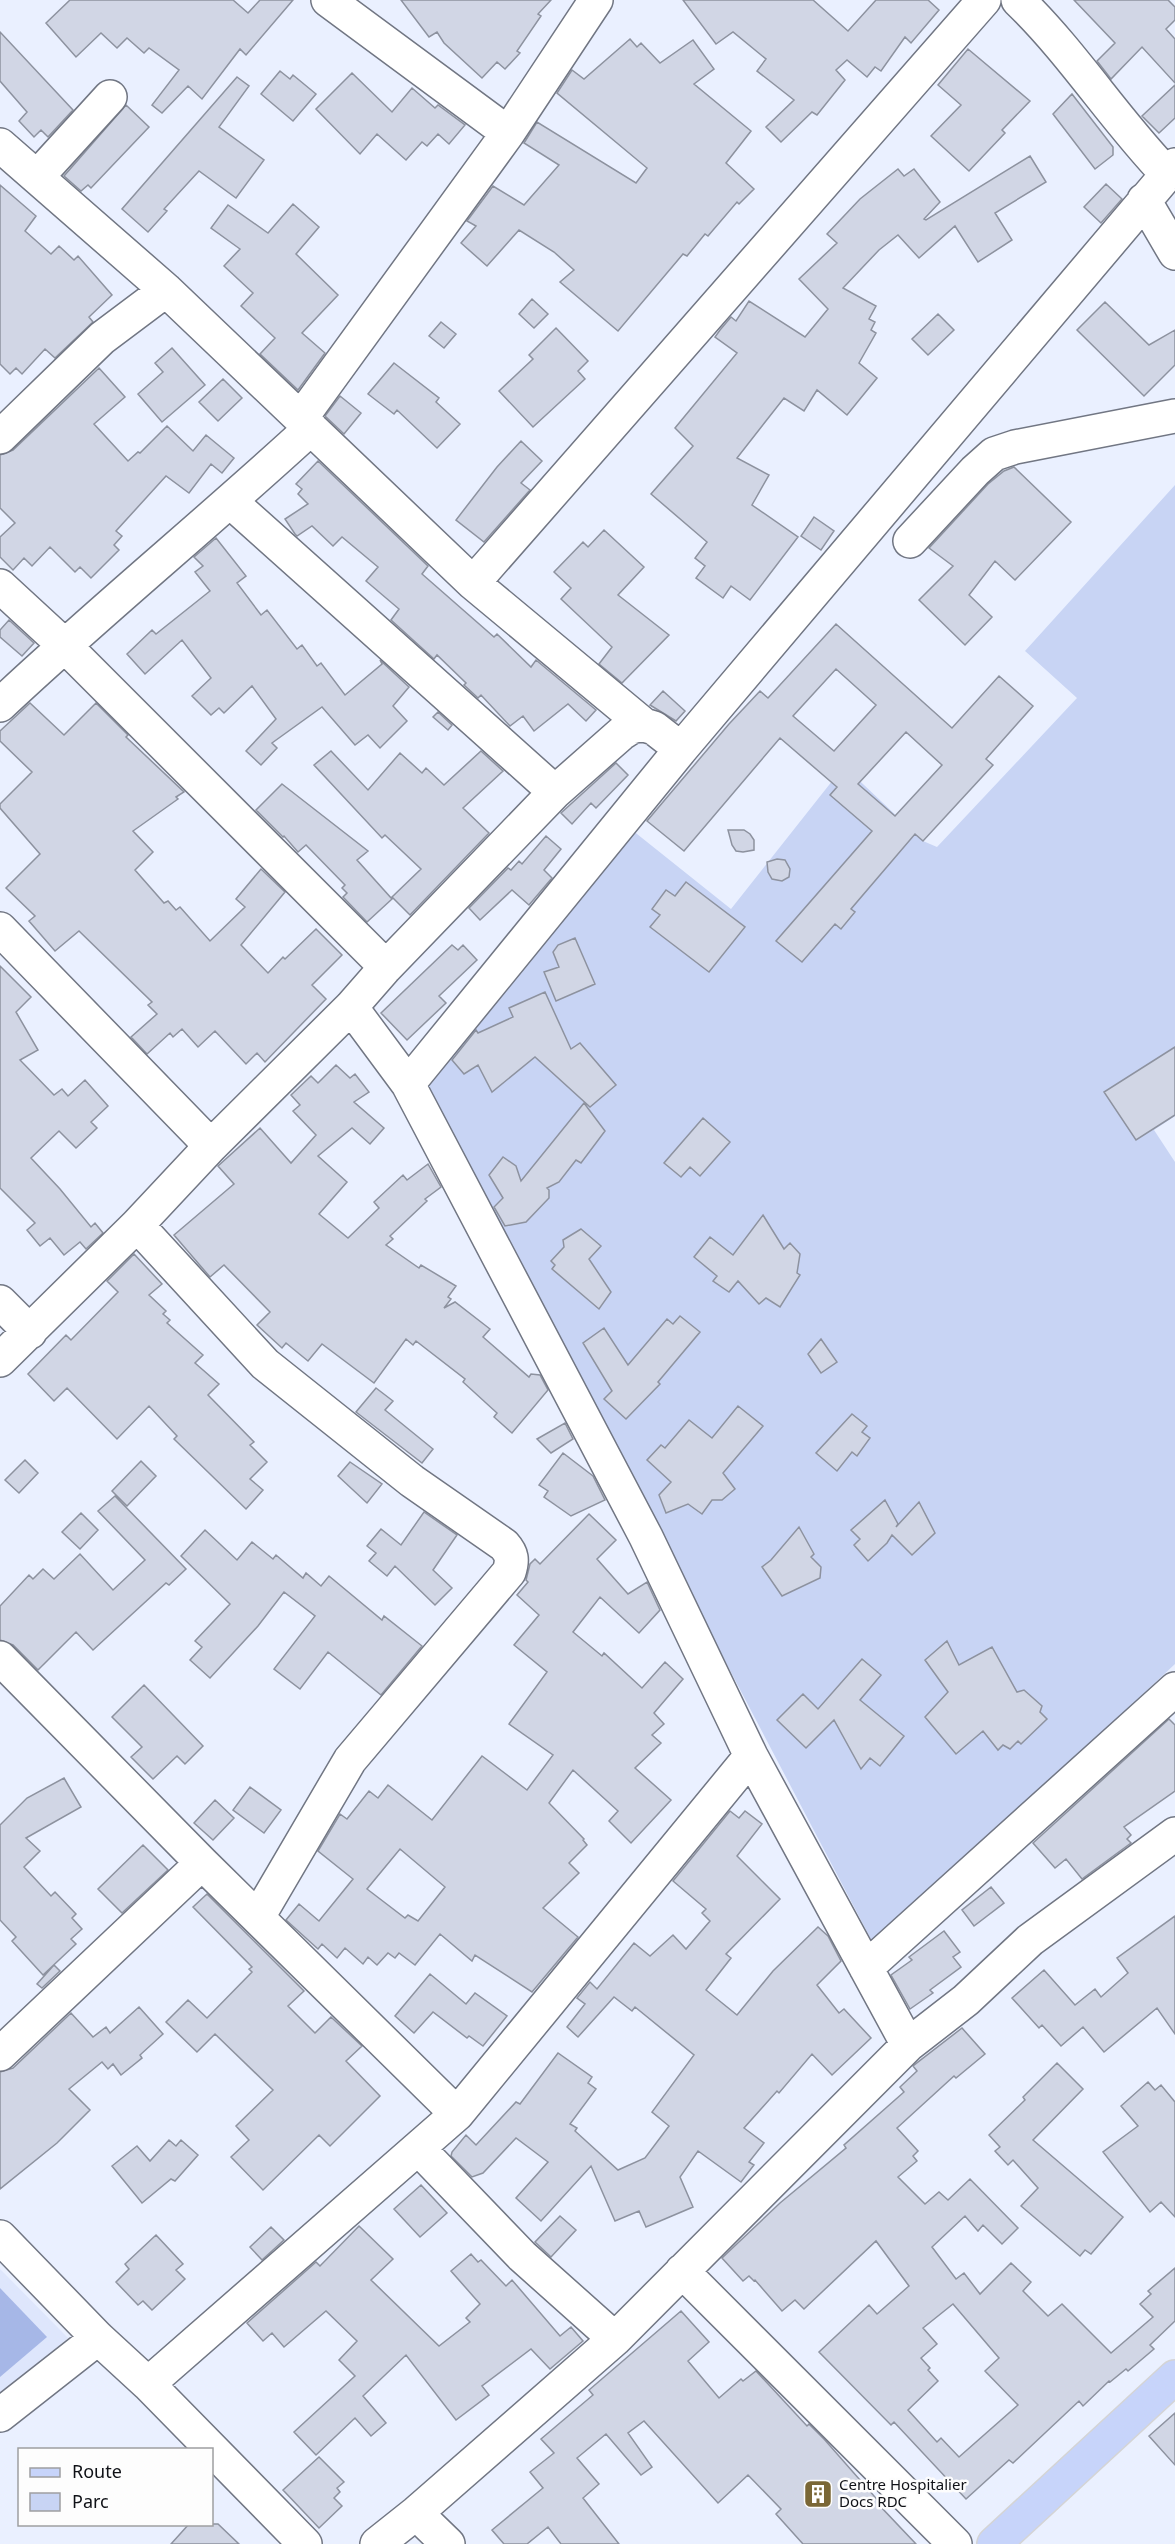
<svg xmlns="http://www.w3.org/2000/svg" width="1175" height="2544" viewBox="0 0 1175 2544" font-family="'Noto Sans',sans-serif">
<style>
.built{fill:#dee6fc}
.green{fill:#c8d4f4}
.forest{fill:#a6b7e7}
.building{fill:#d1d6e5;stroke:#8d929f;stroke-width:1.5;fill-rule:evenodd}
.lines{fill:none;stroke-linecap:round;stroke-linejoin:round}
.minor-casing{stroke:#717683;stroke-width:36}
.major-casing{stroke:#d4d4d5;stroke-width:36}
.minor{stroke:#fff;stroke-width:33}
.major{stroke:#c7d4fa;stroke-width:33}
.labels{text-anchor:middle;stroke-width:5;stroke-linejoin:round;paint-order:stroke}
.poi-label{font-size:15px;fill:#101217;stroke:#fdfdfd;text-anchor:start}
</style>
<rect width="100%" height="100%" fill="#eaf0ff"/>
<!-- built -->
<path class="built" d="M0,2269l68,69 -68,57z"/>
<!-- green -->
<path class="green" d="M1175,485v631l-21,14 21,32v502l-301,281 -451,-860 209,-255 99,79 113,-143 79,75 14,6 140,-149 -52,-47z"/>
<!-- forest -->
<path class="forest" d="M0,2288l47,49 -47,40z"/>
<!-- building -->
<path class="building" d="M70,0h163l15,13 12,-13h33l-47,55 -6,-6 -38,50 -14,-13 -26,27 -10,-8 27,-35 -30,-22 -5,5 -17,-15 -10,10 -16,-15 -25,24 -30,-34z
M401,0h150l-13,14 3,2 -24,35 3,2 -15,16 -8,-7 -15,16 -38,-35 -7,-11 -8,5z
M683,0h130l35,31 28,-31h52l11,10 -28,33 -6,-6 -24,34 -6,-4 -8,10 -20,-17 -11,10 9,10 -28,35 -5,-3 -31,30 -15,-15 28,-27 -37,-29 9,-12 -33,-27 -17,12z
M1074,0h94l7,7v13l-9,9 9,10v44l-33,-36 -31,32 -14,-18 18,-18z
M0,32l73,78 -25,27 -7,-7 -7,7 -15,-16 8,-9 -27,-31z
M630,39l7,8 4,-4 19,20 33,-23 21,29 -20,15 57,47 -25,32 28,26 -15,15 -2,-2 -29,34 -3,-2 -18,22 -4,-2 -65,77 -58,-49 14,-12 -20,-18 -35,-22 -32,36 -26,-23 15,-17 -9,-5 26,-35 31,19 35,-40 -35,-22 13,-21 99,61 11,-15 -90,-75 15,-23 12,9z
M968,49l62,52 -28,29 3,3 -36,38 -38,-35 30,-31 -23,-20z
M280,71l10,8 3,-4 23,19 -23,27 -32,-27z
M352,73l40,39 20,-24 23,20 3,-3 27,20 -16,19 -11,-10 -11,12 -5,-4 -16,18 -29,-26 -17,20 -44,-45z
M237,77l12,9 -30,41 45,33 -28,38 -37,-27 -35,38 3,2 -19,21 -26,-23z
M1175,85v33l-16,15 -17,-17z
M1072,94l41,53v8l-18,14 -42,-55z
M126,105l23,22 -58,61 -3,-3 -7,6 -17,-15z
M1030,156l16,26 -51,31 17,27 -34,22 -23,-36 -36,32 -21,-23 -19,15 -36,38 33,18 -7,13 6,3 -4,8 5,3 -17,30 18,15 -30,37 -30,-25 -13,21 -20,-13 -47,60 32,17 -17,30 46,32 -48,63 -19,-14 -8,12 -27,-20 9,-12 -10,-8 12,-16 -56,-48 42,-48 -18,-18 62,-75 -22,-16 5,-7 11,-13 5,4 13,-20 56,36 23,-28 -29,-30 38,-36 -10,-9 33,-35 38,-30 6,7 10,-7 26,33 -16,17 2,1z
M1106,184l16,15 -21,24 -17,-16z
M0,185l36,31 -11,15 26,23 8,-8 15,14 4,-4 34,39 -23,22 4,5 -38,36 -10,-9 -23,25 -6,-6 -6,6 -10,-10z
M293,204l26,23 -23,27 42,41 -36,38 23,20 -27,37 -38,-36 15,-16 -34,-32 12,-13 -29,-27 16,-17 -29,-21 17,-23 40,28z
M532,299l16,15 -14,14 -15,-14z
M1105,302l44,43 26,-15v35l-31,31 -67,-66z
M938,314l16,16 -26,25 -16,-16z
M441,322l15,12 -12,14 -15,-12z
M556,328l32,33 -10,10 7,8 -52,48 -34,-36 34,-32 -4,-4z
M172,348l33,37 -43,37 -24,-28 25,-22 -8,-9z
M394,363l45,35 -3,4 24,22 -23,24 -40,-38 -3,4 -26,-20z
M99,368l26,29 -31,27 34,37 10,-9 2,1 27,-27 26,25 13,-16 28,23 -12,15 -11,-9 -22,29 -23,-17 -50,55 6,5 -8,9 5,5 -28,28 -11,-11 -5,5 -25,-25 -18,19 -8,-8 -11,12 -13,-13v-20l15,-14 -15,-15v-53l13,-5z
M223,379l19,19 -24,23 -19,-19z
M340,396l21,17 -17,21 -19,-18z
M521,441l21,20 -21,22 9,7 -46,52 -28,-22 41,-53z
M318,461l110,105 -6,8 72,63 3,-3 34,33 5,-7 60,50 -10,11 -18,-17 -34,27 -11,-15 -13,10 -29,-31 -3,3 -14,-13 2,-2 -29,-28 -3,4 -43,-39 8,-11 -33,-28 12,-14 -36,-30 -9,9 -21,-20 -15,10 -2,-2 -10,-15 23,-15 -10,-10 4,-5 -6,-5z
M1014,467l57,55 -56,58 -20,-19 -26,34 23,22 -27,28 -46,-45 34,-34 -24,-18 59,-64 16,-13z
M814,517l20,14 -13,19 -20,-14z
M604,530l40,37 -26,28 51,40 -47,48 -23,-19 13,-17 -51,-48 10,-11 -17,-16 29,-30 5,5z
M216,538l30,38 -9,7 24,32 6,-5 30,39 5,-4 15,21 4,-3 24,32 37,-31 -2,-4 29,27 -16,19 14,15 -27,27 -12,-13 -13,10 -33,-38 -50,36 5,5 -16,17 -15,-14 30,-32 -24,-33 -28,27 -5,-5 -8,7 -19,-19 19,-18 -29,-38 -37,34 -18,-20 25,-24 4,4 54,-43 -15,-19 8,-6 -9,-9z
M9,620l25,23 -12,13 -22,-19v-7z
M836,624l116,104 47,-52 34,30 -47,53 7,6 -70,76 -8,-7 -64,75 4,3 -14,17 -6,-5 -33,38 -26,-21 96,-110 -42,-36 7,-8 -57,-49 -96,113 -37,-30 82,-97 31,-33 8,7zM836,669l40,36 -42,46 -41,-35zM906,732l36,33 -47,51 -37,-32z
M663,691l22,20 -9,10 -26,-16z
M30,703l34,32 32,-32 32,32 -2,2 58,55 -8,5 2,2 -45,32 20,21 -18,18 29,33 4,-2 8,9 4,-3 30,34 35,-34 -9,-8 25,-30 24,23 -44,53 27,28 15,-16 2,2 31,-30 26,26 -30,30 14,14 -61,63 -8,-9 -11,11 -31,-33 -17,16 -16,-18 -9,8 -3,-4 -23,21 -16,-17 26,-23 -9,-9 4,-3 -73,-71 -24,20 -26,-30 6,-5 -29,-28 34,-34 -40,-46v-4l32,-32 -32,-31v-10z
M438,712l14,13 -4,5 -15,-13z
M331,751l37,39 32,-37 22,20 4,-5 18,17 37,-34 22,20 -40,37 26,25 -79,82 -18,-18 29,-28 -36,-34 -3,3 -68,-73z
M616,763l12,12 -32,33 -5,-5 -19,21 -11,-11z
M282,784l86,67 -11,9 35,39 -25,23 -24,-25 4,-4 -5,-5 3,-3 -39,-40 -8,7 -14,-16 -1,1 -27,-27z
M728,830h16l6,4 4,6v10l-11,2 -7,-1 -4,-6z
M546,836l15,13 -17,21 8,8 -23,27 -17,-15 -32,30 -11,-12 39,-40 3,2 8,-9 3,3z
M777,859l8,1 5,9 -1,8 -7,4 -10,-2 -4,-7 -1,-10z
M686,882l59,45 -36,45 -59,-45 10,-12 -8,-6 14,-19 9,6z
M575,938l20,46 -39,17 -12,-29 15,-5 -6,-15 5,-7z
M452,945l6,5 5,-5 14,15 -38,36 7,7 -39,37 -26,-27z
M0,966l31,31 -15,15 22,38 -18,10 34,35 8,-6 6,7 17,-16 23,26 -17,16 6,6 -21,20 -17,-17 -28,27 29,31 31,38 4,-4 8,10 -17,16 -6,-7 -16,13 -14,-17 -10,8 -13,-16 8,-7 -35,-35z
M545,992l26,57 9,-6 36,42 -26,22 -55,-50 -43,35 -14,-27 -14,9 -12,-14 24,-30 2,3 35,-16 -4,-9z
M1175,1047v68l-39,25 -32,-48z
M336,1065l14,13 5,-4 14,18 -15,10 30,26 -14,16 -18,-16 -34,28 29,26 -28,32 29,24 31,-30 -5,-6 29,-27 4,5 21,-16 13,23 -16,12 2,2 -37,35 3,3 -7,6 33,23 2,-3 35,21 -8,11 3,2 -7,9 11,-6 35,27 -7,8 46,40 2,-3 9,1 8,15 -36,43 -18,-16 3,-4 -34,-31 2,-3 -49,-38 -3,4 -7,-6 -32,44 -52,-39 -14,17 -22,-18 -4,5 -25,-23 13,-13 -46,-47 -14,12 -36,-42 60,-51 -16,-18 42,-38 31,35 25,-28 -23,-24 7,-6 -9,-10 20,-19 7,7z
M584,1103l21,28 -24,32 -5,-3 -17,22 -12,6 2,2v8l-23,24 -21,4 -11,-19 9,-9 -14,-23 14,-18 13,9 5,15z
M703,1118l27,24 -30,34 -10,-9 -9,10 -17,-14z
M763,1215l21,34 6,-6 10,11 -3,19 3,2 -20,32 -14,-9 -7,6 -21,-23 -9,11 -16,-11 4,-5 -23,-19 16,-20 23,18z
M581,1229l20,17 -12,13 22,33 -12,17 -47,-40 3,-4 -4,-4 13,-14 -1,-7z
M134,1254l28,30 -13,11 17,16 -3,3 7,6 -3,3 36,32 -8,8 24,21 -11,11 46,47 -4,3 17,17 -17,17 13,11 -17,19 -72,-70 3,-3 -28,-30 -32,33 -50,-51 -13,13 -26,-27 38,-39 5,5 47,-48 -11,-11z
M680,1316l20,16 -42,50 2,2 -34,35 -22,-20 8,-8 -29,-48 21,-15 24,37 39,-46 6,5z
M821,1339l16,23 -16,11 -13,-19z
M376,1388l17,13 -8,9 48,39 -11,14 -66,-51z
M738,1406l25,20 -40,47 12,16 -13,11h-10l-10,14 -14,-10 -22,9 -7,-18 12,-13 -24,-22 14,-15 4,3 24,-28 23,18z
M852,1414l15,12 -5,6 8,6 -13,18 -5,-4 -15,19 -21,-18z
M565,1423l8,16 -22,14 -14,-14z
M563,1453l30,23 12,24 -34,16 -27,-19 4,-6 -9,-6z
M25,1460l13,13 -19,20 -14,-13z
M141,1461l15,15 -29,30 -15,-15z
M350,1462l32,22 -15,19 -29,-27z
M115,1496l71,73 -17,16 -3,-2 -73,67 -17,-18 -38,38 -25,-25 -13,-5v-34l29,-31 4,4 10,-10 11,10 26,-25 33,36 32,-30 -47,-49z
M885,1500l13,24 -2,3 23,-25 16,31 -23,22 -20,-20 -5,8 -19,18 -14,-16 6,-6 -9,-9z
M424,1512l33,23 -24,35 19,18 -17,17 -40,-39 -8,10 -18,-15 7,-8 -9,-7 14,-17 20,16z
M81,1513l17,17 -18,19 -18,-17z
M589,1514l27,26 -19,19 31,35 19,-12 13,28 -21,23 -39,-36 -27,35 29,24 2,-3 38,35 23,-26 18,17 -29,34 10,11 -12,11 9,8 -26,25 36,32 -40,43 -22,-22 9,-10 -45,-41 -24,33 35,36 -1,1 4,5 -18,18 10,10 -36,35 35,29 -46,55 -57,-37 -3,6 -32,-27 -25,31 -16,-12 -4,5 -7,-5 -11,12 -9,-8 -5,7 -18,-16 -8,10 -15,-14 -4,5 -32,-29 13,-16 20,17 34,-42 -35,-28 22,-37 7,5 22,-28 9,7 10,-13 44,35 50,-64 45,34 26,-35 -44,-31 38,-52 -33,-27 25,-30 -22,-20 11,-13 -2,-2 4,-16 5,-5 5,5zM400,1849l45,38 -27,34 -10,-6 -3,3 -38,-29z
M799,1527l15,27 -3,3 10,10 -1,11 -38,18 -20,-29 9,-7z
M205,1530l32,30 15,-18 21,17 3,-4 27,23 3,-5 15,13 8,-10 53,44 2,-4 38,30 -41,49 -53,-43 -28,37 -26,-20 41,-53 -31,-24 -26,34 -48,52 -20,-18 12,-13 -7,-6 35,-37 -49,-48z
M947,1641l12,24 33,-18 25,45 7,-2 18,16 -2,6 7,7 -26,25 -3,-3 -8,8 -7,-4 -5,5 -15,-19 -27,23 -31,-37 23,-25 -23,-32z
M862,1659l19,16 -21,25 44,36 -24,30 -10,-8 -9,11 -27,-49 -28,28 -29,-28 26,-26 15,15z
M144,1685l59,61 -18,18 -8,-8 -24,23 -22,-22 11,-10 -30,-30z
M1169,1719l6,6v66l-51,36 7,8 -4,4 4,4 -49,36 -16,-20 -11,9 -22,-25z
M64,1778l17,29 -55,31 14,13 -16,16 27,29 4,-4 21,22 -4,4 10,11 -11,10 5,5 -33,31 -31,-34 4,-4 -16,-17v-95l27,-27z
M250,1787l31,23 -17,23 -31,-23z
M215,1800l19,18 -21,22 -19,-17z
M730,1811l9,7 6,-7 17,13 -25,32 43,43 -54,55 5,4 -25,32 31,25 36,-44 45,-44 10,9 13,25 -24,24 22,28 5,-4 27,29 -39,37 -20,-21 -33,39 -2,-2 -33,37 20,15 -15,19 5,3 -13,17 -43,-31 -18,26 13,30 -47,20 -7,-16 -24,10 -24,-55 -50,55 -25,-23 32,-36 -32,-24 -33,35 -11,4 -21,-21 1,-4 14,-17 10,10 40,-43 4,2 38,-51 34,24 -4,6 8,6 -26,35 7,4 -2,3 43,39 27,-12 24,-32 -17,-14 42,-57 -59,-48 -3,4 -18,-14 -36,40 -11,-10 18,-23 -8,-6 13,-16 7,7 37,-46 16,13 23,-21 13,14 24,-28 -8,-8 4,-4 -33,-28z
M143,1845l25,25 -46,43 -24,-24z
M991,1887l13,16 -30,23 -12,-16z
M207,1894l97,97 -16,15 27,27 16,-16 31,29 -16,15 34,35 -50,50 -11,-11 -56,55 -32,-33 18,-17 -13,-14 37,-36 -58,-56 -18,18 -31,-30 22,-22 19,18 45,-46 -3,-3 3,-2 -59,-60z
M1175,1916v118l-18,-26 -53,44 -21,-25 -22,19 -19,-21 -3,3 -27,-30 32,-28 31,35 20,-16 6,8 27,-24 -11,-15z
M944,1931l16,21 -7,5 8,10 -31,23 3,3 -23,16 -19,-34 21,-15 -3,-3z
M54,1965l6,6 -18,17 -5,-4z
M430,1974l36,30 9,-11 32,23 -24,30 -14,-10 -2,2 -34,-26 -19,21 -19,-17z
M139,2007l24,27 -23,21 2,3 -21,17 -8,-11 -5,5 -6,-7 -33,27 21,21 -33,33 -57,46v-117l13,-4 58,-55 22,24 13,-10 4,6z
M962,2028l23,26 -29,24 -2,-2 -57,52 21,23 -5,5 4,5 -19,16 27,27 14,-12 9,8 22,-21 48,49 -16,16 -19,-19 -5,6 -13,-15 -33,31 24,32 8,-6 16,21 31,-31 20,19 -8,9 25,25 14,-12 49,49 42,-36 -13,-13 11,-10 -3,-3 27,-23v53l-25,24 4,4 -26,22 -2,-2 -16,13 -1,-1 -26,25 -4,-5 -66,62 -4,-3 -43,39 -72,-77 -3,3 -72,-73 50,-47 8,9 32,-28 -33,-45 -72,68 -9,-9 -13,11 -27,-31 -1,1 -5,-5 -6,5 -21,-23 58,-55 66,-55 -2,-3 60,-53 -4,-5 17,-16 -4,-5zM953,2304l46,54 -14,13 33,34 -59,52 -18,-19 -4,4 -29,-32 30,-29 -10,-11 2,-2 -9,-10 16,-14 -14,-16z
M1057,2063l26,26 -50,51 90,77 -32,37 -6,-4 -5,6 -59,-50 17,-18 -25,-28 -5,5 -13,-14 5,-4 -11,-12 36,-35 -2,-3z
M1148,2082l7,8 6,-5 14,17v115l-14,-15 -11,10 -47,-60 35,-26 -17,-20z
M169,2140l7,6 5,-6 17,15 -23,26 -4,-2 -29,24 -30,-37 25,-20 13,15z
M421,2185l26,28 -27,24 -26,-28z
M560,2216l16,14 -25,27 -16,-15z
M359,2226l34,33 -22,21 68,66 31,-24 -4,-4 14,-14 -29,-33 20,-17 7,8 3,-2 25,26 6,-6 48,56 11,-9 12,14 -33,28 -19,-20 -49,37 7,9 -33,25 -50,-65 -43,41 23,27 -15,13 -16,-18 -39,37 -22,-23 61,-56 -16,-16 18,-19 -31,-30 -42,36 -12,-14 -9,8 -16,-18 69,-61 4,4z
M271,2227l13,13 -22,20 -12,-13z
M156,2235l27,29 -7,6 9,9 -33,31 -9,-9 -5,4 -22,-23 13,-13 -4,-5z
M681,2311l28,31 -21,19 31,37 22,-19 2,2 13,-10 51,55 2,-2 15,15 58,66 -1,2 35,37h-113l-27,-30 5,-5 -33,-34 -30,28 -74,-82 -16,12 24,34 -11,8 -35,-41 -29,24 22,26 -16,14 36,46h-58l-13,-17 -21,17h-23l-12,-14 51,-42 -13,-16 24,-19 -13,-14 52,-44 -4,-5z
M1175,2413v52l-26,-29z
M319,2457l25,25 -7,6 3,4 -6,6 8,8 -23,22 -36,-38z
M189,2524h29l21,20h-68z"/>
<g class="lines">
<!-- minor casing -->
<g class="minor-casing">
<path id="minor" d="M328,0l180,133
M1018,0c55,53 96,119 149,174
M0,145l166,145 307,293 171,142 10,3 27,21 494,-584
M37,177l73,-80
M1144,200l31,53
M301,418l207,-285 88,-133
M0,437l102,-99 64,-48
M231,502l324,290
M910,541l65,-70 19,-17 21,-7 160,-31
M473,583l511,-583
M0,586l64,59 322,322
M0,705c101,-95 209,-183 311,-277
M0,929l211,217
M351,1007l57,77 238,453 105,219 157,289
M408,1084l273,-335
M137,1225l128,139 147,117 92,64c8,9 9,15 5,27l-159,188 -92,157
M0,1302l30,30
M0,1360l137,-135 74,-79 140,-139 35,-40 169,-175 67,-59 11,-7 11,-1
M0,1658l202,205 255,251
M866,1968l309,-279
M0,2054l202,-191
M419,2149l103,107 93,83
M0,2237l98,101 50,46 157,160
M682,2271l273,273
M148,2384l309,-270 294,-358
M0,2415l98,-77
M416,2513l32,31
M377,2544l39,-31 199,-174 293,-294 58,-45 64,-60 145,-106"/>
</g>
<!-- major casing -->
<g class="major-casing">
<path id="major" d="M994,2544l181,-167"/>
</g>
<!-- minor -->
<use href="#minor" class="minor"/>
<!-- major -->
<use href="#major" class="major"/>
</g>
<!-- icons -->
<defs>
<g id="building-square" transform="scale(1.5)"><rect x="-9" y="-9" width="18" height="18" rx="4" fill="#7a6736" stroke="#fdfdfd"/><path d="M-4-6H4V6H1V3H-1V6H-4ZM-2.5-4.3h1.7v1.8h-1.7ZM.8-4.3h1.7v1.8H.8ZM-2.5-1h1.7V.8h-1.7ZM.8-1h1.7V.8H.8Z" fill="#fff"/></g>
</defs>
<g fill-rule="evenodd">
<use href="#building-square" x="818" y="2494"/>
</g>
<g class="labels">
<!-- poi labels -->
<g class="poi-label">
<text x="839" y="2490">Centre Hospitalier<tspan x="839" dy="17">Docs RDC</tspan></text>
</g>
</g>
<!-- legend -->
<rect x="18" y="2448" width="195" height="78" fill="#fdfdfd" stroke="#9e9fa1" stroke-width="1.5"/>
<rect x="30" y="2468" width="30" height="9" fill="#c7d4fa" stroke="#9e9fa1" stroke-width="1.5"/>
<text x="72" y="2478" font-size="18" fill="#101217">Route</text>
<rect x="30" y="2493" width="30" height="18" fill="#c8d4f4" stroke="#9e9fa1" stroke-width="1.5"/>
<text x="72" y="2508" font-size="18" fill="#101217">Parc</text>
</svg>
